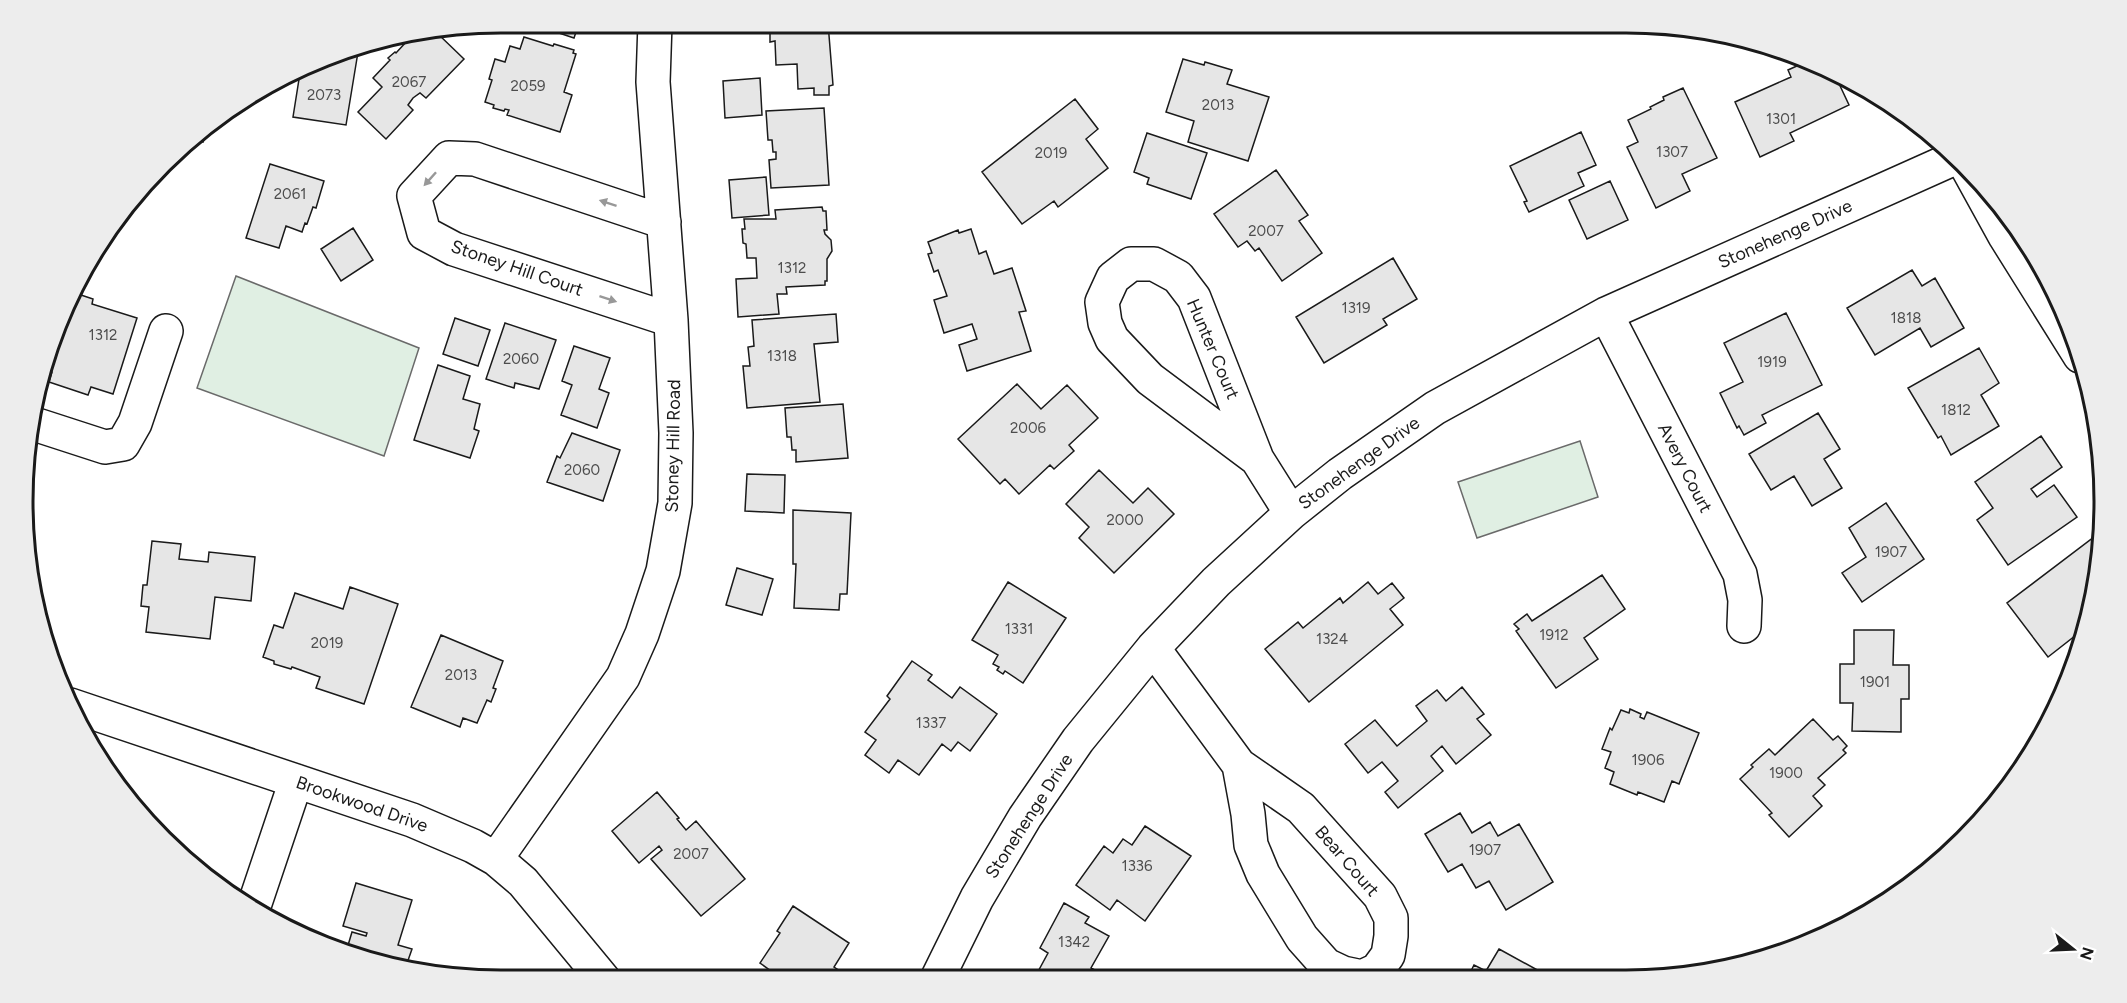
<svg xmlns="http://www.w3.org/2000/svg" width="2127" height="1003" viewBox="0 0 2127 1003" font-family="Figtree,sans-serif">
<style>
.green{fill:#e0efe3;stroke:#6a6a6a;stroke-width:1.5}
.building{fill:#e6e6e6;stroke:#1a1a1a;stroke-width:1.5}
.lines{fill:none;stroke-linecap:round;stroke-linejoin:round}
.minor-casing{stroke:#1a1a1a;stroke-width:36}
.minor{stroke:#fff;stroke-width:33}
.oneway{fill:#989898}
.labels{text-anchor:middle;stroke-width:4.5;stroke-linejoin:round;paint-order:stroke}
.number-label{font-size:15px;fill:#4d4d4d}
.street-label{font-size:18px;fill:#1a1a1a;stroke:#fff}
.rim{fill:none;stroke:#1a1a1a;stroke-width:3}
</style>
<rect width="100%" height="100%" fill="#fff"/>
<!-- green -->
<path class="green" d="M236,276l183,72 -35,108 -187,-68z
M1580,441l18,56 -121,41 -19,-56z"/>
<!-- building -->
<path class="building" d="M539,23h40l-5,15 -36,-12z
M770,23h58l5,62 -4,1v9h-15v-7l-16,1 -1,-25 -21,1 -1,-24 -5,1z
M437,33l27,26 -38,39 -6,-5 -7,5 -5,7 5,5 -27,29 -28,-27 24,-25 -9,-9 17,-18 -2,-2 7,-6 1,1 11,-12 1,-3z
M524,37l29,9 1,-2 20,6 -1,3 3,1 -12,38 8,3 -12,37 -53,-17 2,-5 -4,-1 -1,2 -11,-3 1,-3 -9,-3 7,-22 -3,-1 6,-20 10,3 5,-16 10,3z
M359,46l-13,79 -53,-8 7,-44 47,-25z
M1183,59l21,6 1,-3 27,8 -5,14 42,13 -21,64 -60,-19 6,-21 -28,-9z
M1810,60l24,13 15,32 -59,28 4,8 -34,16 -25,-55 56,-25 -3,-7z
M760,78l2,37 -37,3 -2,-37z
M1683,88l34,70 -35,16 8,17 -34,17 -29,-61 11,-5 -10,-22 23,-11 -1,-2 14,-7 -1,-3z
M1075,99l23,30 -12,10 22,29 -50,39 -4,-6 -32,23 -40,-52z
M824,108l5,77 -58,3 -2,-28 7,-1v-7h-3l-1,-12h-4l-2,-29z
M210,122l-7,20 -11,-4z
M1581,132l15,33 -18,8 6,13 -55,26 -5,-10 3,-1 -17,-35z
M1147,133l60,20 -16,46 -44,-15 2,-6 -15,-6z
M270,164l54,17 -8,27 -3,-1 -6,17 -2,-1 -3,9 -16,-6 -7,22 -33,-10z
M1276,170l32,45 -9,6 23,32 -40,28 -23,-33 -4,3 -8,-10 -9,6 -24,-33z
M766,177l3,38 -37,3 -3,-38z
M1610,181l18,39 -41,19 -18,-39z
M822,207l1,4h3l1,19h-3l1,4 6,6 1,11 -5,8v22h-2v4l-39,2 1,7h-10l2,20 -41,3 -2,-38 21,-1 -1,-20h-9l-1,-14 -3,-1 -1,-14h3l-1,-10h32l-1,-9z
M353,228l20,32 -32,21 -20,-32z
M971,229l8,25 7,-3 8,23 18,-6 14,43 -7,1 12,39 -64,20 -8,-26 18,-6 -5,-15 -28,9 -10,-33 13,-4 -9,-26 -4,2 -6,-18 4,-1 -4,-11 30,-12 1,3z
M1393,258l24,41 -34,20 4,6 -63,38 -28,-46z
M1912,270l10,16 13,-8 29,50 -33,19 -11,-19 -45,27 -28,-47z
M78,294l15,5 -1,5 45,14 -24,76 -22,-7 -3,8 -39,-13 3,-10 -6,-2 27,-71 3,2z
M1786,313l36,72 -60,30 4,8 -22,12 -5,-9 -2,2 -17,-35 23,-11 -19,-39z
M836,314l2,28 -24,2 6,58 -73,6 -4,-42h7l-2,-19 6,-1 -2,-26z
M455,318l35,12 -12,36 -35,-12z
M505,323l51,17 -17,49 -24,-6 -1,5 -28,-9z
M574,346l36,12 -11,31 10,4 -12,35 -36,-13 11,-30 -10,-4z
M1979,348l20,35 -18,12 18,31 -48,29 -10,-19 -3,2 -30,-50z
M438,365l32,11 -7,23 17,5 -6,25 5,2 -9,27 -56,-18z
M1017,384l24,25 26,-24 31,33 -29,27 5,6 -20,18 -4,-4 -31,29 -14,-15 -5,5 -42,-45z
M843,404l5,54 -52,4v-12h-4l-1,-13h-4l-2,-29z
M1818,413l22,36 -16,10 18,29 -30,18 -18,-30 -23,14 -22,-36z
M572,433l48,17 -17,51 -56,-19 10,-26 3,2z
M2041,436l21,31 -31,22 6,8 17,-12 23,32 -69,48 -31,-45 16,-12 -18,-26z
M1099,470l34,33 15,-15 26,26 -60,59 -35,-35 10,-11 -23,-23z
M747,474l38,1 -1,38 -39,-2z
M1886,503l38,56 -62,43 -20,-29 24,-16 -17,-29z
M793,510l58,3 -4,81h-7l-1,16 -45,-2 2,-44h-3z
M2102,531l-7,64 -10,33 -37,29 -41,-54z
M152,541l29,3 -2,15 29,3 1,-10 46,5 -4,44 -36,-4 -5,42 -64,-7 3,-25 -8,-1 2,-21h4z
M737,568l36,11 -11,36 -36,-10z
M1602,575l23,34 -41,29 14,21 -42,29 -40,-57 3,-2 -5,-5 13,-10 5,7z
M1008,582l58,36 -43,65 -18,-12 -2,3 -6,-4 2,-3 -6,-3 5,-9 -26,-15z
M1368,582l10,12 14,-11 12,15 -14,11 13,16 -94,77 -44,-53 33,-27 5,6 37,-30 3,5z
M350,587l48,17 -34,100 -48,-16 4,-11 -28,-10 -1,2 -17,-5v-3l-11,-4 11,-32 9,3 12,-35 48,16z
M1854,630h40l-1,35h16v34h-8v33l-49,-1 1,-28h-13v-39h14z
M441,635l62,26 -10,27 3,1 -5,13 -4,-2 -10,23 -14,-5 -3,9 -49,-20z
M912,661l20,14 -4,5 24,18 8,-11 37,27 -27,37 -12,-9 -7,9 -9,-7 -23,31 -21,-15 -9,13 -24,-18 11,-15 -11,-8 25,-33 -3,-3z
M1462,687l22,27 -7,5 14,16 -35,29 -14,-18 -11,10 12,15 -45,37 -13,-16 13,-11 -16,-19 -14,11 -23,-29 30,-24 22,26 30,-25 -11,-15 21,-16 9,11z
M1630,709l11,5 -1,3 4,2 3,-7 52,21 -20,51 -7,-3 -8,21 -26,-10 -1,3 -27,-11 4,-12 -9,-4 6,-16 -9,-3 8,-21 2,2 9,-20 8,3z
M1813,719l20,21 5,-4 9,10 -4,4 3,3 -28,25 7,7 -12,11 9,10 -33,31 -20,-22 3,-2 -32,-34 13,-12 -2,-2 18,-16 6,6z
M657,792l22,26 -2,1 9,11 10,-9 49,58 -44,37 -50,-57 11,-9 -3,-4 -20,17 -27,-32z
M1460,813l12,20 18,-11 8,14 21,-12 34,58 -47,28 -17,-29 -13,7 -14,-24 -14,8 -23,-38z
M1145,826l46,30 -46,65 -28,-21 -7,10 -34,-25 28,-39 9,7 10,-14 9,6z
M356,883l56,17 -14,45 14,4 -7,20 9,3 -72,-21 4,1 6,-20 14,4 1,-3 -24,-7z
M1064,903l25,14 -4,6 24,13 -18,32 19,10 -76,1 14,-26 -8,-5z
M793,906l56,37 -15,24 6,4 -5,8 -64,1 4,-6 -15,-11 20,-30 -3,-2z
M1499,949l51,28h-82l6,-12 12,6z"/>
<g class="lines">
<!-- minor casing -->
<g class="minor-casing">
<path id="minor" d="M1967,167l38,69 75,120
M664,222l-189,-63 -26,-1 -35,38 10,37 30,16 217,71
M1606,314l134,260 5,26 -1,26
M31,423l74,24 18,-3 12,-21 31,-92
M1257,459l-107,-80 -38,-40 -7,-16 -3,-21 11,-24 18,-14h23l24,13 16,21 63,161 34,54
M1153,648l86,117 62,43 79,88 11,22v18l-3,19 -11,15 -15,7
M70,705l342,115 61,26 23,13 27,23 81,98
M1239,765l9,49 3,31 12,29 39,64 24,27 17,8 19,4
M496,859l127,-182 19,-43 21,-63 12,-68 1,-70 -5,-113 -18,-238 2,-59
M253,909l43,-128
M937,979l40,-81 48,-81 53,-77 75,-92 63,-66 75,-69 49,-39 95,-66 171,-94 351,-157"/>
</g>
<!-- minor -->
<use href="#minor" class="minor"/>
</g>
<!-- one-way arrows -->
<defs><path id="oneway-solid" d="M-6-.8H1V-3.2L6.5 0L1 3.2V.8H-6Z" transform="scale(1.5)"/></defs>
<g class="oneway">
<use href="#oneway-solid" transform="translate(430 179) rotate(132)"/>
<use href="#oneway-solid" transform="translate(608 203) rotate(-162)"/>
<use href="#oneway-solid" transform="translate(608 299) rotate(18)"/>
</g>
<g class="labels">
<!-- number labels -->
<g class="number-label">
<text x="409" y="87">2067</text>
<text x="528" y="91">2059</text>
<text x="324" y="100">2073</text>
<text x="1218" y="110">2013</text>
<text x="1781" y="124">1301</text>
<text x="1672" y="157">1307</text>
<text x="1051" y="158">2019</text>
<text x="290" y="199">2061</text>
<text x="1266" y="236">2007</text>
<text x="792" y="273">1312</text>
<text x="1356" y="313">1319</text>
<text x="1906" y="323">1818</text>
<text x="103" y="340">1312</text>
<text x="782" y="361">1318</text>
<text x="521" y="364">2060</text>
<text x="1772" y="367">1919</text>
<text x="1956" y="415">1812</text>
<text x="1028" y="433">2006</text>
<text x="582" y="475">2060</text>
<text x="1125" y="525">2000</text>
<text x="1891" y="557">1907</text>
<text x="1019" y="634">1331</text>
<text x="1554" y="640">1912</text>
<text x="1332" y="644">1324</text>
<text x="327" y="648">2019</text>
<text x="461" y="680">2013</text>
<text x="1875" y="687">1901</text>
<text x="931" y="728">1337</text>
<text x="1648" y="765">1906</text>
<text x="1786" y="778">1900</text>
<text x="1485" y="855">1907</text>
<text x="691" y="859">2007</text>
<text x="1137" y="871">1336</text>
<text x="1074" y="947">1342</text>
</g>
<!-- street labels -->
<g class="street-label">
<text transform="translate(1785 234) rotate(-24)" y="6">Stonehenge Drive</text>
<text transform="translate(517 268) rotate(19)" y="6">Stoney Hill Court</text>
<text transform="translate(1213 349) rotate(67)" y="6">Hunter Court</text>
<text transform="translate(673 446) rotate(-89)" y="6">Stoney Hill Road</text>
<text transform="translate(1359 463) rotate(-36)" y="6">Stonehenge Drive</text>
<text transform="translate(1685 468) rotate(63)" y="6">Avery Court</text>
<text transform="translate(362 804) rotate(19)" y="6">Brookwood Drive</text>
<text transform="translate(1029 816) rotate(-57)" y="6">Stonehenge Drive</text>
<text transform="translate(1347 861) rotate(49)" y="6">Bear Court</text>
</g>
</g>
<!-- crop -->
<path d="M0 0H2127V1003H0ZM501 33H1626A468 468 0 0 1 2094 501V502A468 468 0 0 1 1626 970H501A468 468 0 0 1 33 502V501A468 468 0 0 1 501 33Z" fill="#ededed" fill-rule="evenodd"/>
<path class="rim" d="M501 33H1626A468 468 0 0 1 2094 501V502A468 468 0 0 1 1626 970H501A468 468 0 0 1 33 502V501A468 468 0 0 1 501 33Z"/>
<!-- north arrow -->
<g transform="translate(2073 949) rotate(108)" stroke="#ffffff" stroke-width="4.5" paint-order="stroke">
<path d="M0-4.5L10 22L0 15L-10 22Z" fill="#1a1a1a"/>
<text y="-9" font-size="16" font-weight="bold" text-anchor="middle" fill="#1a1a1a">N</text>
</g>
</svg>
